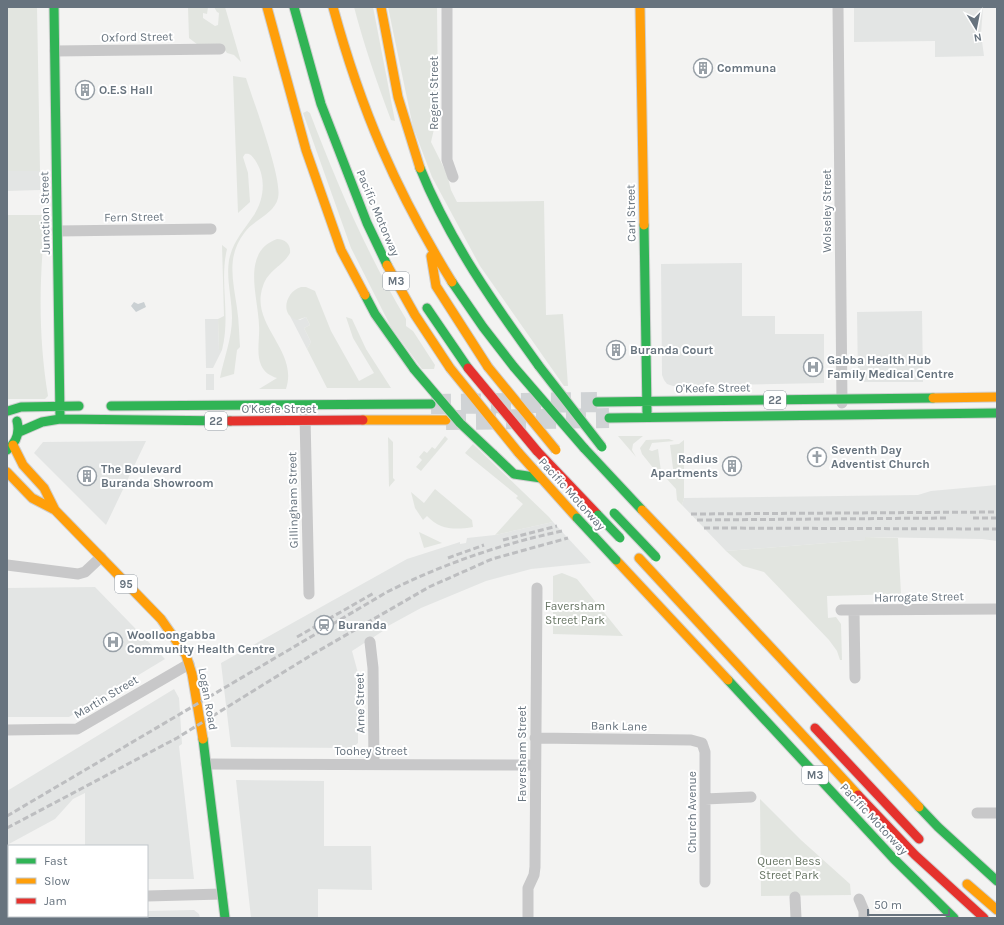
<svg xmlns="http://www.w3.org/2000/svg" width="1004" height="925" viewBox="0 0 1004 925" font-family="Karla,sans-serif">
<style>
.built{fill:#e3e5e4}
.green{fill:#e2e5e0}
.water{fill:#cad0d3}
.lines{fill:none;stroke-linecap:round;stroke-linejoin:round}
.highway-tunnel{stroke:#d0d3d5;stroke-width:20;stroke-dasharray:20 10;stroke-linecap:butt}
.fast-casing{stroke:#cfcfd0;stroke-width:11}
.slow-casing{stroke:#cfcfd0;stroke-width:11}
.jam-casing{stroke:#cfcfd0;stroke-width:11}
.street{stroke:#c8c8c9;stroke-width:11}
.fast{stroke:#30b455;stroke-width:9}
.slow{stroke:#ff9f0a;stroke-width:9}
.jam{stroke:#e5322d;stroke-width:9}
.rail{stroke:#bdbec0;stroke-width:3;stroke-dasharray:6 3;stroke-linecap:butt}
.fast-bridge-casing{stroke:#cfcfcf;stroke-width:11;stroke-linecap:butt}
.slow-bridge-casing{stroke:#cfcfcf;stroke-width:11;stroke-linecap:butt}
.jam-bridge-casing{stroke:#cfcfcf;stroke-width:11;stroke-linecap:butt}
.fast-bridge{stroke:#30b455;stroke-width:9}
.slow-bridge{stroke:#ff9f0a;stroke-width:9}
.jam-bridge{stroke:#e5322d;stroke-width:9}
.labels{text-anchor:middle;stroke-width:4;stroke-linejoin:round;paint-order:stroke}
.shield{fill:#fff;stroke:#959da5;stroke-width:1}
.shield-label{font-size:11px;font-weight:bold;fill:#67737e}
.street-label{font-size:12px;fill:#67737e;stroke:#fff}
.poi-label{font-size:12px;font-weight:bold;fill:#67737e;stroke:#fff;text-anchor:start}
.park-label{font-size:12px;fill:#687665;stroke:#fff}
</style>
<rect width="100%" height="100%" fill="#f3f3f2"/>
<!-- built -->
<path class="built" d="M854,7h129l-2,27 3,22 -49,1v-16l-81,1z
M7,171h33v19l-33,1z
M742,263v53h33v18h49v49l-151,3 -6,-2 -3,-4 -2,-5 -1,-111z
M922,311l1,71h-64l-1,-2 -1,-68z
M290,316l10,4 6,-3 4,8 -6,3 7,14 -4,7z
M205,319h13l1,31h3l-9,18h-7z
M206,374h8v16h-8z
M146,441l-40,84 -72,-72 9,-11z
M997,485v56l-15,-2 -117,-2v3l-139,11 -44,-46 2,-7 234,-3 13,-4z
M553,522l38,41 -60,6 -45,12 -65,27 -33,18 -5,5 -31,20 6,22v70l-6,5 -121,-1 -10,-84 186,-104 53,-17v2l6,-1 1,-5 28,-3z
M95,587l70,72 -96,58h-62v-129z
M174,689l5,9 3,46 -3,2 15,133h-47v-33h-62v-53l-12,6 -18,20 -48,26v-54z
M236,780l88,1v65h47l1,44 -54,-1v29h-67z
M194,910l5,4 1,4h-90v-2h37v-5z"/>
<!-- green -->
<path class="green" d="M7,7h30l3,164h-33z
M188,7h20l-1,7 -4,-1v5l12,8 3,-1 1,-12 -2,-1 -3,-5h11l16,55 -7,-7 -7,-2 -3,-4 -22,-1 -13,-10z
M354,7h19l22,114 -4,-1c-14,-37 -27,-75 -37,-113z
M388,7h49l1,96 4,12 -11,9 -1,2 4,3 -3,13 16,32 4,16 6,12 87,-1 2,114 17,-1 5,72h-4l-84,-120 -48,-89 -19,-50z
M233,76l13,2c7,22 37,102 32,120 -3,15 -24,22 -33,34 -19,24 -12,48 -8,76 2,13 2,26 3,39l-3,3 -3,24 -14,4c4,-20 12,-40 12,-60 0,-20 -6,-39 -3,-58 4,-19 15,-30 25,-45 11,-17 12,-39 1,-55 -3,-4 -5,-7 -10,-6l-2,3 5,16 2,29 -12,11z
M307,111l3,2c27,71 57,141 96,206v7l7,5 22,34 -1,4h-12l-31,-42 -40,-79 -48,-135z
M7,215h39c-7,60 -8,121 2,181l-3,3h-38z
M277,239c9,0 14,6 13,14 -7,13 -22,17 -27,33 -14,39 36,64 23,103h-27l18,-11c-7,-2 -13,-6 -16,-13 -5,-11 -1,-28 -2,-40 -1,-29 -18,-73 18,-86z
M222,245l5,4c-8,34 4,65 -5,101h-3l-1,-31 6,-3z
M301,287h5l9,4 16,40 28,50 15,-8 -21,-35 -7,-21 6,2 14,30 25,39h-64l-20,-39 4,-7 -7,-14 6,-3 -4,-8 -9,3c-18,-5 -11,-29 4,-33z
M445,436l3,3 -27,32 -5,-4 6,-7 -3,-3 5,-6 3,2 5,-6 3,2z
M618,436h25l-10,8 -1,6 4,7z
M388,437l5,5v36l2,2 -6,7z
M669,439l5,2 -22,2 -3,7 3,1 6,-2 4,30 -20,-25 -2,-6 6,-8z
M684,440v58l-2,7 -5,-5 -1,-11 -10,-11 8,-2 -4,-31 9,-1z
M473,444l76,73 4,5 -58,13 28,-31 -7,-6 2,-2 -53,-43z
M435,489l37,31 1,7c-18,3 -33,3 -46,-11l-4,4 -8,-12 -4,-16 13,11z
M419,532l23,11 -18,5z
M865,537l33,1 3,56 -74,2 1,22 8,-1 5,7 1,36h-2l-3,-9 -8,-11 -65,-68 -21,-6 -17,-15 139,-11z
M562,573l15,6 46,57 -70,-2v-58z
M760,799l41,41 49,44 1,11 -90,1z"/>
<!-- water -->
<path class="water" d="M134,302l4,2 6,-2 2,5 -10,5 -5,-6z"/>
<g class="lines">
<!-- highway-tunnel -->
<path class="highway-tunnel" d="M431,404l166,-2
M446,420l163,-2"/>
<!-- fast casing -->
<g class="fast-casing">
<path id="fast" d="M54,7l6,409
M294,7l27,97 46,119 20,42
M420,168c29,72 74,136 119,198
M644,225l3,187
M452,282l31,45 31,40
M365,295l10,19 39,55
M427,308l41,60
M597,402l336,-4
M111,406l320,-2
M8,411l13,-4 58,-1
M609,418l388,-5
M19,432l23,-10 18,-3 170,2
M584,448l58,62
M7,450c10,-8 13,-17 10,-29
M493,454l21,20 27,4
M728,680l166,179 60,59
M203,739l22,179
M919,807l19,20 59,54"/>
</g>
<!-- slow casing -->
<g class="slow-casing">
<path id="slow" d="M267,7l39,143 35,100 24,45
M333,7c28,103 63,184 119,275
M381,7l17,90 22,71
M640,7l4,218
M431,256l5,30 52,81
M387,265l28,50 35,53
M933,398l64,-1
M363,420h83
M13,445l10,20 21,23 11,22
M518,452l59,66
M7,472l25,26 23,12 106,109 25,36 6,19 11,65
M685,555l234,252
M639,558l219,237
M616,560l112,120
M967,884l30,26"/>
</g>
<!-- jam casing -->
<g class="jam-casing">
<path id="jam" d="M230,421l133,-1
M537,451l61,64
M815,728l104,111
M858,795l57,60 69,63"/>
</g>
<!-- street -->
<path class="street" d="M447,7v153l6,17
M838,7l4,396
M55,51l165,-2
M57,231l154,-2
M305,417l4,177
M7,565l71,9 7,-2 16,-15
M841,610l156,-1
M854,611l1,67
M370,642l3,26 1,95
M7,730l70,-1 112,-65
M535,738l156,2 11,3 3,9v130
M206,764l329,1
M705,799l46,-2
M977,813h20
M7,896h2
M147,896l75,-2
M795,897l1,21
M859,899l5,12v7
M528,918v-30l6,-13 1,-8 2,-279"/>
<!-- fast -->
<use href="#fast" class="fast"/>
<!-- slow -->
<use href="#slow" class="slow"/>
<!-- jam -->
<use href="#jam" class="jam"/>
<!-- rail -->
<path class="rail" d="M691,514l306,-2
M973,518h24
M697,520l250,-2
M704,528l293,1
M503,540l54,-14
M448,558l36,-13
M297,637l77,-44
M7,816l380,-224c56,-28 114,-48 175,-61
M7,828l170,-90 136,-84 116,-67 63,-28 76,-21"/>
<!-- fast-bridge casing -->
<g class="fast-bridge-casing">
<path id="fast-bridge" d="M539,366l63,81
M514,367l70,81
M414,369l46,54 33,31
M614,513l42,44
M598,515l22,23
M577,518l39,42"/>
</g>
<!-- slow-bridge casing -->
<g class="slow-bridge-casing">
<path id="slow-bridge" d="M488,367l68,83
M450,368l68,84
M642,510l43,45"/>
</g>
<!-- jam-bridge casing -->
<g class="jam-bridge-casing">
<path id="jam-bridge" d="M468,368l69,83"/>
</g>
<!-- fast-bridge -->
<use href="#fast-bridge" class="fast-bridge"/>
<!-- slow-bridge -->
<use href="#slow-bridge" class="slow-bridge"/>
<!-- jam-bridge -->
<use href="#jam-bridge" class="jam-bridge"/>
</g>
<!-- icons -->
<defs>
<g id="building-ring" transform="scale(1)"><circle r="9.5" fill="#fff" stroke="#98a0a7" stroke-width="1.5"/><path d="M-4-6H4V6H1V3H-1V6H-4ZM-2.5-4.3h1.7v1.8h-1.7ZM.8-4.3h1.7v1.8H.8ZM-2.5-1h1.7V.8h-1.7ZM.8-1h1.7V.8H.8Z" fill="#98a0a7"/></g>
<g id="hospital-ring" transform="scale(1)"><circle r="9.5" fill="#fff" stroke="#98a0a7" stroke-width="1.5"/><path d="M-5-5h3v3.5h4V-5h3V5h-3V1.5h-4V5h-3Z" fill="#98a0a7"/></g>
<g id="church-ring" transform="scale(1)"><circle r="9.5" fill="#fff" stroke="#98a0a7" stroke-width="1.5"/><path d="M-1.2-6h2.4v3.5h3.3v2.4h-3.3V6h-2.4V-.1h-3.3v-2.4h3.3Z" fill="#98a0a7"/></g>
<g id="station-ring" transform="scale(1)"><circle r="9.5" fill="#fff" stroke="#98a0a7" stroke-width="1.5"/><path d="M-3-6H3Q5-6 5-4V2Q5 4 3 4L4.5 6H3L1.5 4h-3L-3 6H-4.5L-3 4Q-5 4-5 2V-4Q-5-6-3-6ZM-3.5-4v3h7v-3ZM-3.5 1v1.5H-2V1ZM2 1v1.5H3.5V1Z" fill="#98a0a7"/></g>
</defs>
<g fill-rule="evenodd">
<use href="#building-ring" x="703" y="68"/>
<use href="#building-ring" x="85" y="90"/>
<use href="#building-ring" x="616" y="350"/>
<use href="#hospital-ring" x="813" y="367"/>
<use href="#church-ring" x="817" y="457"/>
<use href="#building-ring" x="732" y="466"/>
<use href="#building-ring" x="87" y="476"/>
<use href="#station-ring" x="324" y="625"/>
<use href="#hospital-ring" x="113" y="642"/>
</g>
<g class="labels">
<!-- shield labels -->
<g class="shield">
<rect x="383" y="272" width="26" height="18" rx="3"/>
<rect x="764" y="391" width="22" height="18" rx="3"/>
<rect x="205" y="412" width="22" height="18" rx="3"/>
<rect x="115" y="575" width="22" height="18" rx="3"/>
<rect x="802" y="766" width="26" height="18" rx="3"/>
</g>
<g class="shield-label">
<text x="396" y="285">M3</text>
<text x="775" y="404">22</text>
<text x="216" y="425">22</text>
<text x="126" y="588">95</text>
<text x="815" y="779">M3</text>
</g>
<!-- street labels -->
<g class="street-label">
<text transform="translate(137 37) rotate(-1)" y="4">Oxford Street</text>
<text transform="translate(434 93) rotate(-90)" y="4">Regent Street</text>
<text transform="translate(827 211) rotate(-90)" y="4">Wolseley Street</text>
<text transform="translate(45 213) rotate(-91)" y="4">Junction Street</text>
<text transform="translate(378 213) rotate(67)" y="4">Pacific Motorway</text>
<text transform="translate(631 213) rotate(-91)" y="4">Carl Street</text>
<text transform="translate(134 217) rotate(-1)" y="4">Fern Street</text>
<text transform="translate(713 388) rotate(-1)" y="4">O'Keefe Street</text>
<text x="279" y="413">O'Keefe Street</text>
<text transform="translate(572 494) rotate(48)" y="4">Pacific Motorway</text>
<text transform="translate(293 500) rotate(-91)" y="4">Gillingham Street</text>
<text transform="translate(919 597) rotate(-1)" y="4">Harrogate Street</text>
<text transform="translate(106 697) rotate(-31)" y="4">Martin Street</text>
<text transform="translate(208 699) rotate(80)" y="4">Logan Road</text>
<text transform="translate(360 703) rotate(-91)" y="4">Arne Street</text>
<text transform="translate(619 726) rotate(1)" y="4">Bank Lane</text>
<text x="371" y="755">Toohey Street</text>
<text transform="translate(522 754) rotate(-90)" y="4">Faversham Street</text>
<text transform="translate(692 812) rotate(-90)" y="4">Church Avenue</text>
<text transform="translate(874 819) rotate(47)" y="4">Pacific Motorway</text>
</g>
<!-- poi labels -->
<g class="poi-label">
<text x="717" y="72">Communa</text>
<text x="99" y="94">O.E.S Hall</text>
<text x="630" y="354">Buranda Court</text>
<text x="827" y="364">Gabba Health Hub<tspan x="827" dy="14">Family Medical Centre</tspan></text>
<text x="831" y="454">Seventh Day<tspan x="831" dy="14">Adventist Church</tspan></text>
<text x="718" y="463" text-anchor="end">Radius<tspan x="718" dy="14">Apartments</tspan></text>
<text x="101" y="473">The Boulevard<tspan x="101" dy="14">Buranda Showroom</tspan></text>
<text x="338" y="629">Buranda</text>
<text x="127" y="639">Woolloongabba<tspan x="127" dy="14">Community Health Centre</tspan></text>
</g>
<!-- park labels -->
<g class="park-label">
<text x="575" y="610">Faversham<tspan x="575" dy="14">Street Park</tspan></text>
<text x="789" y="865">Queen Bess<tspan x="789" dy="14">Street Park</tspan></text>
</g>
</g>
<!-- border -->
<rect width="1004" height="925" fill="none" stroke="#67737e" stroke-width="16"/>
<!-- legend -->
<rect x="8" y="845" width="140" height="72" fill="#ffffff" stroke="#c2c7cb"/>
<rect x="16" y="858" width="20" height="6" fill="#30b455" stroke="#c2c7cb"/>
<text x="44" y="865" font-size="12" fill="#67737e">Fast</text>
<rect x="16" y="878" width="20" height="6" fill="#ff9f0a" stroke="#c2c7cb"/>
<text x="44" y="885" font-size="12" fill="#67737e">Slow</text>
<rect x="16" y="898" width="20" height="6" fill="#e5322d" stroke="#c2c7cb"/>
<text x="44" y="905" font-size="12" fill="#67737e">Jam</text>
<!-- north arrow -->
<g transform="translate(976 28) rotate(170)" stroke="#ffffff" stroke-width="3" paint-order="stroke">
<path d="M0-3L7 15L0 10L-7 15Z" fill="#67737e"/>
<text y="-6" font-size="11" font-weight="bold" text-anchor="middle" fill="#67737e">N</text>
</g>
<!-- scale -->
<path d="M868 909v6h81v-6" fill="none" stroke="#67737e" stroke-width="2"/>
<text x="874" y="909" font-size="12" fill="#67737e" stroke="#ffffff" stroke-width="3" paint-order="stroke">50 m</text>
</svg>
